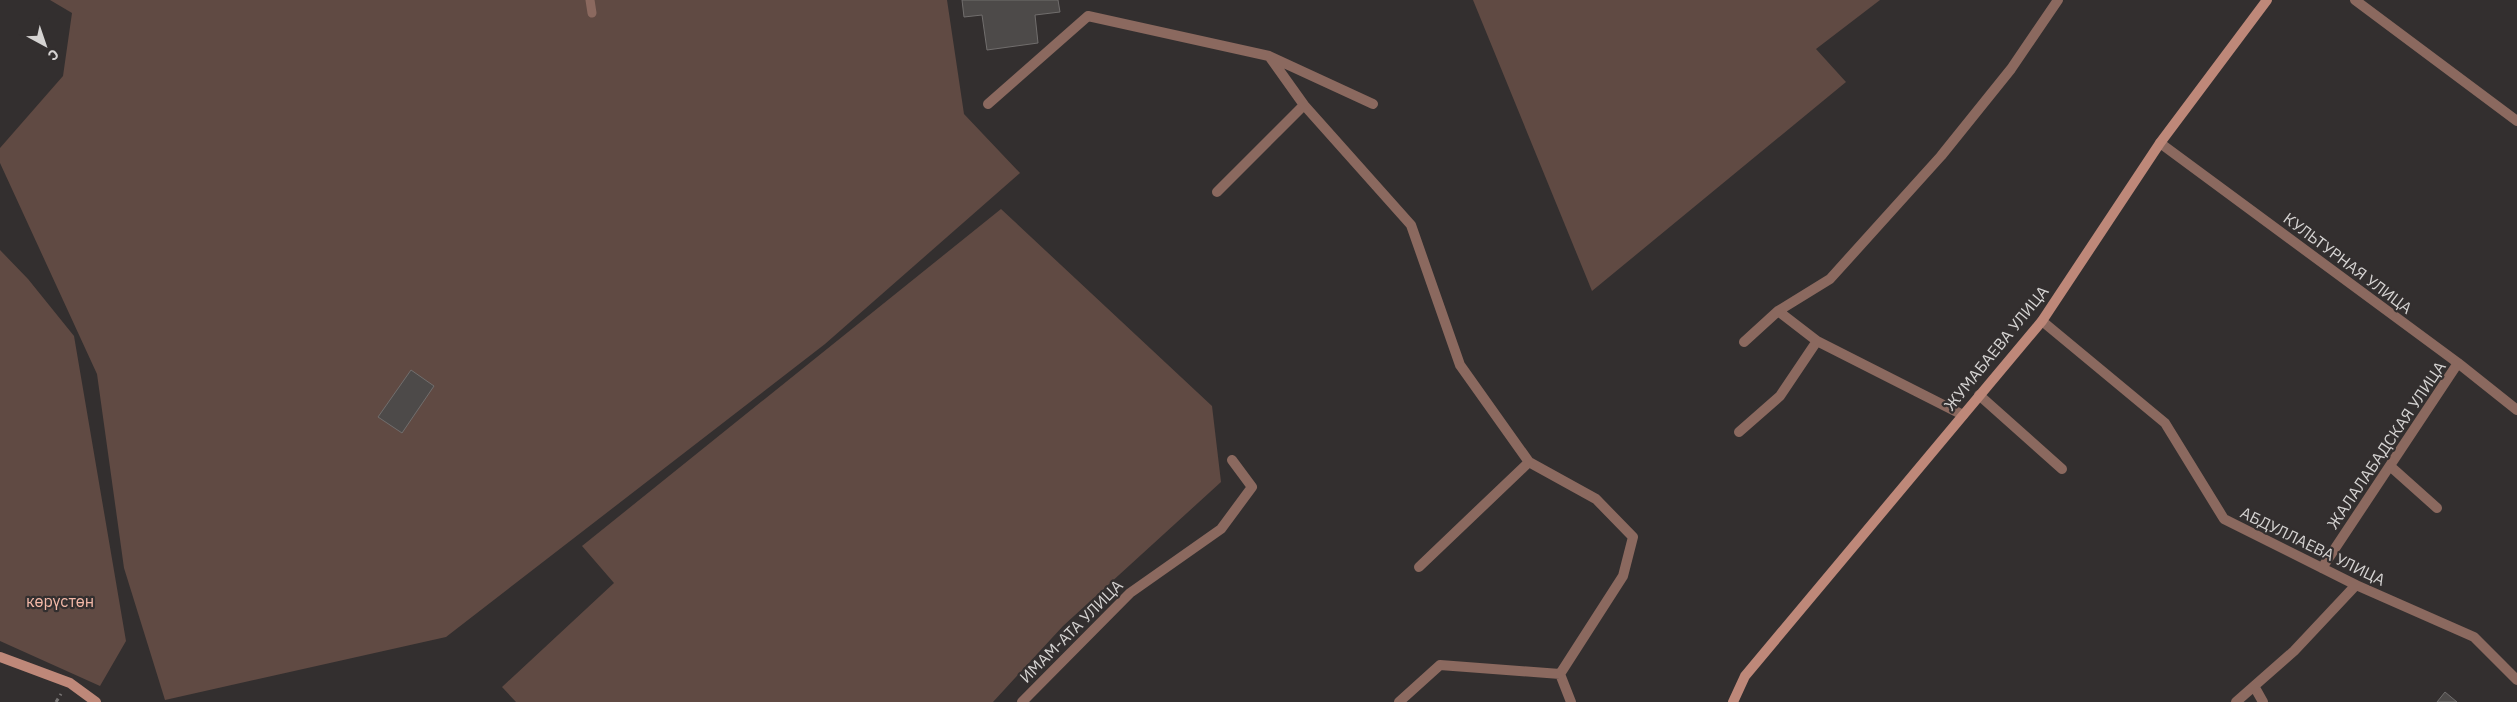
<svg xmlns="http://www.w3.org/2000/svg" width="2517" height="702" viewBox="0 0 2517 702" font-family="'IBM Plex Sans',sans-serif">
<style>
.green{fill:#604a43}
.building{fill:#4d4a49;stroke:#716e6d}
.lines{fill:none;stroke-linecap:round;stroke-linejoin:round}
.path{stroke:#797675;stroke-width:3;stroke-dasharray:4 4;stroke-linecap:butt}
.lane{stroke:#8b695f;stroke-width:9}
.street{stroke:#8b695f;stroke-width:10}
.secondary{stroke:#be8879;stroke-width:10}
.labels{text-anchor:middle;stroke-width:4.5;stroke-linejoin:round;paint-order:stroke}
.street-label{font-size:16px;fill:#d5d3d2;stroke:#332f2f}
.park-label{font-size:16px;fill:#f4b9a8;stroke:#332f2f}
</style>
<rect width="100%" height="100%" fill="#332f2f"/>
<!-- green -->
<path class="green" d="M50,0h897l17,114 56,59 -195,171 -379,293 -281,63 -41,-132 -27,-194 -97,-211v-15l63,-72 9,-63z
M1473,0h407l-64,49 30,33 -254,209z
M1001,209l211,197 9,76 -158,144 -70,76h-477l-14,-15 112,-104 -32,-37z
M0,250l28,29 46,57 52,305 -26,45 -100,-45z"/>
<!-- building -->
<path class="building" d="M962,0h96l2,12 -25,3 3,28 -51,7 -5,-35 -18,2z
M411,370l23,16 -32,47 -24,-16z
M2445,692l12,10h-20z"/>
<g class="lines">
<!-- path -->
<path class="path" d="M56,702l5,-8"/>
<!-- lane -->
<path class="lane" d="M590,0l2,13"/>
<!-- street -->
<path class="street" d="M2355,0l162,121
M1269,56l35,49 107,120 49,140 69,97 67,37 37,38 -10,39 -63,98 11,28
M988,104l100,-88 181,40 104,48
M2160,143l298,220 59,47
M1217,192l87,-87
M1778,311l39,30 146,74
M2042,321l123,102 59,96 132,66 118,52 43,43
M1744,342l34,-31 52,-32 111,-123 70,-87 47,-69
M1979,395l83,74
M1739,432l41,-36 37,-55
M2390,466l47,42
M1419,567l110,-105
M2322,568l136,-205
M2254,686l9,16
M1022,702l108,-109 91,-64 31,-42 -20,-27
M1399,702l41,-37 120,9
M2236,702l58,-51 62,-66"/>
<!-- secondary -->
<path class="secondary" d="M0,657l70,26 26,19
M1733,702l12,-26 297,-355 118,-178 107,-143"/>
</g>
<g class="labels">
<!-- street labels -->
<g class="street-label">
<text transform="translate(2348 263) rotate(37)" y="6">КУЛЬТУРНАЯ УЛИЦА</text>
<text transform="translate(1996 348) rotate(-51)" y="6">ЖУМАБАЕВА УЛИЦА</text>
<text transform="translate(2386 445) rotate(-56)" y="6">ЖАЛАЛАБАДСКАЯ УЛИЦА</text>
<text transform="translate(2313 546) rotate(26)" y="6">АБДУЛЛАЕВА УЛИЦА</text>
<text transform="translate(1071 631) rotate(-45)" y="6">ИМАМ-АТА УЛИЦА</text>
</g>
<!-- park labels -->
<g class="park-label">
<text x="60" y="607">көрүстөн</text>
</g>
</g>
<!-- north arrow -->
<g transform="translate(45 45) rotate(140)" stroke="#332f2f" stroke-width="4" paint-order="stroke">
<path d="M0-4L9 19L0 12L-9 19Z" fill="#d5d3d2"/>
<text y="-8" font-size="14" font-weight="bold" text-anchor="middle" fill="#d5d3d2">С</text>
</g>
</svg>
